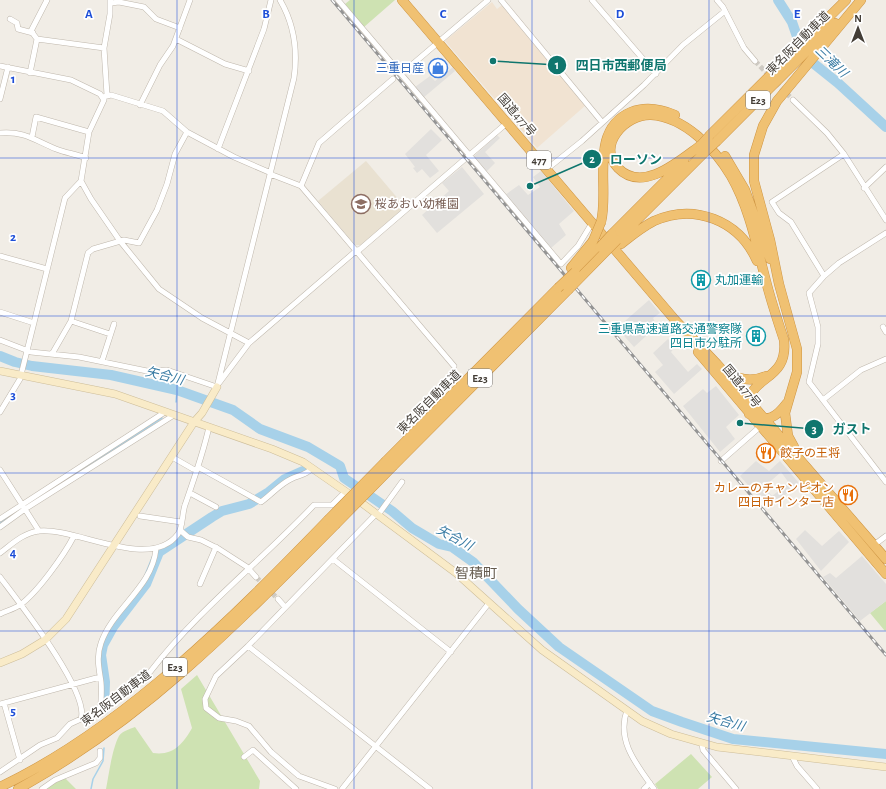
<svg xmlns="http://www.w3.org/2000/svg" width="886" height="789" viewBox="0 0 886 789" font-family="'Alegreya Sans','Noto Sans JP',sans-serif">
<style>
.commercial{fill:#f1e3d2}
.education{fill:#e9e1d1}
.green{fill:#cee2b2}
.parking{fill:#e2e0dd;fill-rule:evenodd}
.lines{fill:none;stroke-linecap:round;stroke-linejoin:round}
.stream{stroke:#a7d1e9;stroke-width:1.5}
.river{stroke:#a7d1e9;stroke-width:10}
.street-tunnel{stroke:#cecac3;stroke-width:5;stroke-dasharray:5 2.5;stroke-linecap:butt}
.street-casing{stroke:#bfb7ac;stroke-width:6}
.secondary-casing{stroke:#cdbd99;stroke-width:8}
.highway-casing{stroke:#ce9543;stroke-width:10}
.street{stroke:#fff;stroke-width:5}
.secondary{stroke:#f9ebc8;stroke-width:7}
.highway{stroke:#f0c172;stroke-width:9}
.rail-casing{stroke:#949494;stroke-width:3}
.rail{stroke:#fff;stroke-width:1.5;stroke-dasharray:4.5;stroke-linecap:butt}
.highway-bridge-casing{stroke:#ce9543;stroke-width:10;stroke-linecap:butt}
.highway-bridge{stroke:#f0c172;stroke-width:9}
.grid{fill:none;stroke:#1d4ed8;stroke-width:1;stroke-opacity:0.55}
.labels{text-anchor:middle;stroke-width:3.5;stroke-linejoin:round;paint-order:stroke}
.shield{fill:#fff;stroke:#7b7772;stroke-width:1}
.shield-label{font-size:11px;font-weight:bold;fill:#433d36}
.street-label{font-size:12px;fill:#433d36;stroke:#fff}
.shop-label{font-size:12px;fill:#366cbe;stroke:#fff;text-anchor:end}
.education-label{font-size:12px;fill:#785e54;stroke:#fff;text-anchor:start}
.culture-label{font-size:12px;fill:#0d838f;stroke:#fff;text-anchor:start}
.food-label{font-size:12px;fill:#c56008;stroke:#fff;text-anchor:start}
.water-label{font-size:13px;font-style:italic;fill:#3a7ca4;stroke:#fff}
.quarter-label{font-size:14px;fill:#655b4e;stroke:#fff}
.grid-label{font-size:13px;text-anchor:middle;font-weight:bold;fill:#1d4ed8;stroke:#fff;stroke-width:3.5;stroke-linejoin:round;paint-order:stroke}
.leader{fill:none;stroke:#0f766e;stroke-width:1.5}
.callout-dot{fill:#0f766e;stroke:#fff;stroke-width:1.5}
.mark-label{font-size:12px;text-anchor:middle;font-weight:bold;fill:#fff}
.callout-label{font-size:13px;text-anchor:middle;font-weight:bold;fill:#0f766e;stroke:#fff;stroke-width:3.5;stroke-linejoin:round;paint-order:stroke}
</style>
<rect width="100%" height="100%" fill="#f1ede6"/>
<!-- commercial -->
<path class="commercial" d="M492,2l5,7 5,-4 84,100 -49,43 -92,-107z"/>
<!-- education -->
<path class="education" d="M366,161l39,46 -44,38h-6l-37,-44z"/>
<!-- green -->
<path class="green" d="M350,0h45l-31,27 -19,-23z
M886,601v29l-1,1 -15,-18z
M197,675l63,106 -1,8h-153c3,-15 6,-40 13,-53 3,-5 11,-7 16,-9l18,26c20,3 30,-9 39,-25l-11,-39z
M691,754l21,23 -14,12h-40l-3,-5z
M65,778l11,11h-33z"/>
<!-- parking -->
<path class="parking" d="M453,67l2,4 -32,27 -8,-11 15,-11 5,5z
M431,129l11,11 -16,15 13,16 -9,7 -8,-9 -5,4 -4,-5 2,-1 -10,-13z
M497,135l3,3 -15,14 10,11 -9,9 -13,-15z
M462,167l22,27 -47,39 -15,-18 27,-24 -7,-8z
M541,171l33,40 -15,13 7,11 -15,13 -46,-53 14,-10 9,10 12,-8 -7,-10z
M649,300l11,13 -7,5 4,8 -23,21 -17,-19z
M668,339l7,8 -4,5 17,20 9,-8 5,5 -28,25 -19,-22 8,-7 -10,-12z
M716,386l23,29 -13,12 9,12 -15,13 -37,-46 20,-17 4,4z
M756,461l13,10 11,-10 19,22 -30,26 -29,-33zM781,472l8,11 -17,13 -8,-9z
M805,530l17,16 17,-15 10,11 -28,29 -25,-32z
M862,556l24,28v17l-26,20 -37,-44 7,-4 6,5z"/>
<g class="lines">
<!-- stream -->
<path class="stream" d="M176,402l1,-12
M42,496l120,-78
M0,523l15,-10
M91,789l2,-10 10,-18 1,-13"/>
<!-- river -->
<path class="river" d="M778,0l14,22 9,26 12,15 25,20 48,44
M0,356l15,6 17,4 79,9 66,15 56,20 27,19 48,18 32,19 4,12 48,33 20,17 27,16 13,3 21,15 45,47 41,38 93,64 30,11 51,17 153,15
M104,709l1,-27 -4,-27 2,-10 10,-18 33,-43 13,-32 53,-35 10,-6 27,-7 20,-12 16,-13 18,-8"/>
<!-- street-tunnel -->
<path class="street-tunnel" d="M755,61l38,39
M256,577l22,22"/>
<!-- street casing -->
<g class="street-casing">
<path id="street" d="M47,0l-16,31 6,8 67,9
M338,0l63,74 87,-74
M501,0l101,122
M592,0l64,74
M717,0l6,7 21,41 11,13
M111,3l8,-1 25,5 12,12 24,9
M10,19l7,4 1,6 15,4
M176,39l49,25 24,7
M0,66l71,14 29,14 4,6 -15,32 -8,49 -16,17 -45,181 -20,33
M30,73l7,-34
M401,74l160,190 17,-18 14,-23
M107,95l-3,-47 6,-34v-14
M103,97l8,-2 52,16 24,21 47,25 37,16
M0,99l8,-32
M793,100l34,33 17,21 42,66
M140,105l20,-40 13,-19 17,-46
M0,133c25,-2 34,7 56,16 10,4 20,5 30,9
M32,137l4,-20 53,15
M218,149l46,-120 7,-29
M844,154l-72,48 7,11 12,9 33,54 -15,17 9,34v17l-9,38 77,100
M547,169l35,-28 62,-56 39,-40 42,-34
M270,174l31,12 153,180
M81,181l10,18 29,42 39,48 43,29 47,25
M301,186l18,-43 74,-64
M864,188l22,-21
M358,251l150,-129
M0,256l47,13
M824,276l15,-13 47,-30
M0,312l34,11
M71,321l39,13
M883,327l3,5
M0,340l31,12 48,5 68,14 20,-1 50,17 77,-309c4,-28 0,-54 -14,-78
M52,354l19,-33 17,-68 5,-4 31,-9 15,3 18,-33 10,-26 8,-30 12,-22
M102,361l12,-37
M219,383l30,-40 108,-93
M823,400l38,-30 25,-11
M172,457l21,12 4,1
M721,461l41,-36
M198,467l63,35c10,-7 19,-18 30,-23 8,-4 16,-4 21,-11
M0,470l39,61
M190,493l26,14
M376,514l-128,132 182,143
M378,515l24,-33
M140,516l41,6
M0,519l165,-107
M0,527l25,-18 149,-94
M180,530l8,7 13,3 18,9 28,18 9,10
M874,545l12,-9
M0,553c12,-9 23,-20 39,-22 37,-4 111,41 139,3 5,-6 4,-21 7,-29 9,-26 18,-51 24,-78
M333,559l118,93
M0,577c18,24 90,115 81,142l-11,5 -13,14 -17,7 -40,27
M200,584l16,-37
M278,599l7,8
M0,614c6,-3 14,-5 20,-9 18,-13 44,-50 54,-69
M248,646l-32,30 -11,23 1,9 13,10 17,3 13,5 22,26 28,24 36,13
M150,672c48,-62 110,-110 164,-167h18l14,-14
M4,703l16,57
M0,704l100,-27
M627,710c-11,31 10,55 27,79
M100,713c1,-10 2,-21 1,-31 -2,-14 -5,-25 0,-39 12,-35 51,-55 55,-94
M702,744l1,6 33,39
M792,756l5,10 20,23
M244,757l9,-7 43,39
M42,789l13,-9 41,-17 4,-5v-7
M342,789l147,-186
M644,789l6,-6"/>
</g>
<!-- secondary casing -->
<g class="secondary-casing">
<path id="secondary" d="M0,371l115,23 157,55 31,13 52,36 101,75 86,77 100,71 29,13 46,13 169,20
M0,663l22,-9 23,-14 21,-21 128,-197 8,-9 15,-26"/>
</g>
<!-- highway casing -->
<g class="highway-casing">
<path id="highway" d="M402,0l273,320 42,44 169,195
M710,135l136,-135
M717,141l118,-118
M701,145c-21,15 -58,49 -83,23 -22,-23 8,-54 33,-53 34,2 64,34 80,61 19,33 26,72 36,109 5,19 11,37 17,55 5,45 -41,33 -35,74 19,8 26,5 38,-11
M725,156l20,34 25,69
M601,222c9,-35 -13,-92 30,-110 15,-6 30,-3 44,3
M612,234l72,-72
M617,240l89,-89
M621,244c10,-8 21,-17 33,-23 40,-18 85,-1 103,40
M571,268l22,-27
M575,272l25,-25
M698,352l188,222
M727,372c12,8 25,10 39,4
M794,447l-6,-11 -3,-23 12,-41v-23l-18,-65 -9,-44 -16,-59v-26l9,-29 14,-25 84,-101
M386,461l172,-173
M393,466l175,-176
M0,787c124,-59 234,-170 328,-267
M18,789c125,-69 217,-163 317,-264"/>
</g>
<!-- street -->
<use href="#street" class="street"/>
<!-- secondary -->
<use href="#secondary" class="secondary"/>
<!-- highway -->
<use href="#highway" class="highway"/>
<!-- rail casing -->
<g class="rail-casing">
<path id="rail" d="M332,0l554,655"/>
</g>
<!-- rail -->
<use href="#rail" class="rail"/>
<!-- highway-bridge casing -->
<g class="highway-bridge-casing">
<path id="highway-bridge" d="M701,145l9,-10
M706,151l11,-10
M593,241l8,-19
M600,247l12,-13
M558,288l17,-16
M568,290l49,-50
M328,520l58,-59
M335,525l58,-59"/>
</g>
<!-- highway-bridge -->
<use href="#highway-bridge" class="highway-bridge"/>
</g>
<!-- grid -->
<path class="grid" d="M177,0v789M354,0v789M532,0v789M709,0v789M0,158h886M0,316h886M0,473h886M0,631h886"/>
<!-- icons -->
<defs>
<g id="shop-ring" transform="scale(1)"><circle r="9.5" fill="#fff" stroke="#3f7fe0" stroke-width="1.5"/><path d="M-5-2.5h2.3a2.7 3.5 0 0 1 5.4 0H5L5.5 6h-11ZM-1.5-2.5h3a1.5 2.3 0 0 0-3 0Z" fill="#3f7fe0"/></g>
<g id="school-ring" transform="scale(1)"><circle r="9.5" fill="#fff" stroke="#8d6e63" stroke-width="1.5"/><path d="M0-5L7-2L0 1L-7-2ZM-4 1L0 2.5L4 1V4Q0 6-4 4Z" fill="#8d6e63"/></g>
<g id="building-ring" transform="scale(1)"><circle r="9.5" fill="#fff" stroke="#0f9aa8" stroke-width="1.5"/><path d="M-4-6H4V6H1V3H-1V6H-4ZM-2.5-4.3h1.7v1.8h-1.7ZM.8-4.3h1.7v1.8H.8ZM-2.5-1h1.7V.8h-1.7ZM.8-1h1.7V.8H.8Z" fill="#0f9aa8"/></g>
<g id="restaurant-ring" transform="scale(1)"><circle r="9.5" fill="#fff" stroke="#e8710a" stroke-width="1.5"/><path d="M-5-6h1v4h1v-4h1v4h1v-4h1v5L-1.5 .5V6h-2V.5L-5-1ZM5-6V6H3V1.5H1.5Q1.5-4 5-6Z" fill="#e8710a"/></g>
</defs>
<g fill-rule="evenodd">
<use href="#shop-ring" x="438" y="68"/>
<use href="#school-ring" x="361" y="204"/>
<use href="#building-ring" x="701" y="280"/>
<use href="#building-ring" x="756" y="336"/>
<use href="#restaurant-ring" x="766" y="453"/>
<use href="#restaurant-ring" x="848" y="495"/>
</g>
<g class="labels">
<!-- shield labels -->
<g class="shield">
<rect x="746" y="91" width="24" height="18" rx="3"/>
<rect x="527" y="151" width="24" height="18" rx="3"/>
<rect x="468" y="369" width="24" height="18" rx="3"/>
<rect x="163" y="658" width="24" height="18" rx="3"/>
</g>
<g class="shield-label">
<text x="758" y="104">E23</text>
<text x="539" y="164">477</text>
<text x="480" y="382">E23</text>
<text x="175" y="671">E23</text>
</g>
<!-- street labels -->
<g class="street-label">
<text transform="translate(798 43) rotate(-45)" y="4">東名阪自動車道</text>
<text transform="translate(517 115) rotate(49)" y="4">国道477号</text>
<text transform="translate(742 386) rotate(50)" y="4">国道477号</text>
<text transform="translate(429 402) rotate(-45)" y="4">東名阪自動車道</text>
<text transform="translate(116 698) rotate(-37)" y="4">東名阪自動車道</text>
</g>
<!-- shop labels -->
<g class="shop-label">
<text x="424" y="72">三重日産</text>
</g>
<!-- education labels -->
<g class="education-label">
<text x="375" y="208">桜あおい幼稚園</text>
</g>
<!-- culture labels -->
<g class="culture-label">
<text x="715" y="284">丸加運輸</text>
<text x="742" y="333" text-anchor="end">三重県高速道路交通警察隊<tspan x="742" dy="14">四日市分駐所</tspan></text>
</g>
<!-- food labels -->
<g class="food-label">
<text x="780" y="457">餃子の王将</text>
<text x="834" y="492" text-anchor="end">カレーのチャンピオン<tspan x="834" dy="14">四日市インター店</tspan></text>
</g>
<!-- water labels -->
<g class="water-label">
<text transform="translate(832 61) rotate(44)" y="5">三滝川</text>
<text transform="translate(165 375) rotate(14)" y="5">矢合川</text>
<text transform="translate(455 537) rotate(28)" y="5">矢合川</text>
<text transform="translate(726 721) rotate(16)" y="5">矢合川</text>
</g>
<!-- quarter labels -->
<g class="quarter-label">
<text x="476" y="578">智積町</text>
</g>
</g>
<g class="grid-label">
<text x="89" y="18">A</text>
<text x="266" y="18">B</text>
<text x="443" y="18">C</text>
<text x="620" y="18">D</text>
<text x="797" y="18">E</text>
<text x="13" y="83">1</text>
<text x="13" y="241">2</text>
<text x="13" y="399">3</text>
<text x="13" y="557">4</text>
<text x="13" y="715">5</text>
</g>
<!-- callouts -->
<path class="leader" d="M493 61L557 65M530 186L592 159M740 423L814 429"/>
<g class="callout-dot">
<circle cx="493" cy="61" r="4"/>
<circle cx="530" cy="186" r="4"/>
<circle cx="740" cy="423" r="4"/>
<circle cx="557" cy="65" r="10"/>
<circle cx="592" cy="159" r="10"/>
<circle cx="814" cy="429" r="10"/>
</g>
<g class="mark-label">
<text x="557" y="69">1</text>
<text x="592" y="163">2</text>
<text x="814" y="433">3</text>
</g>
<g class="callout-label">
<text x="621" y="70">四日市西郵便局</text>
<text x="636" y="164">ローソン</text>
<text x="852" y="434">ガスト</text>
</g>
<!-- north arrow -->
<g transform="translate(858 28)" stroke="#ffffff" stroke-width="3" paint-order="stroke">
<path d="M0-3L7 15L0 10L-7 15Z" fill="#433d36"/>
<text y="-6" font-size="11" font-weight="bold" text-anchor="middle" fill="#433d36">N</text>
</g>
</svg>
